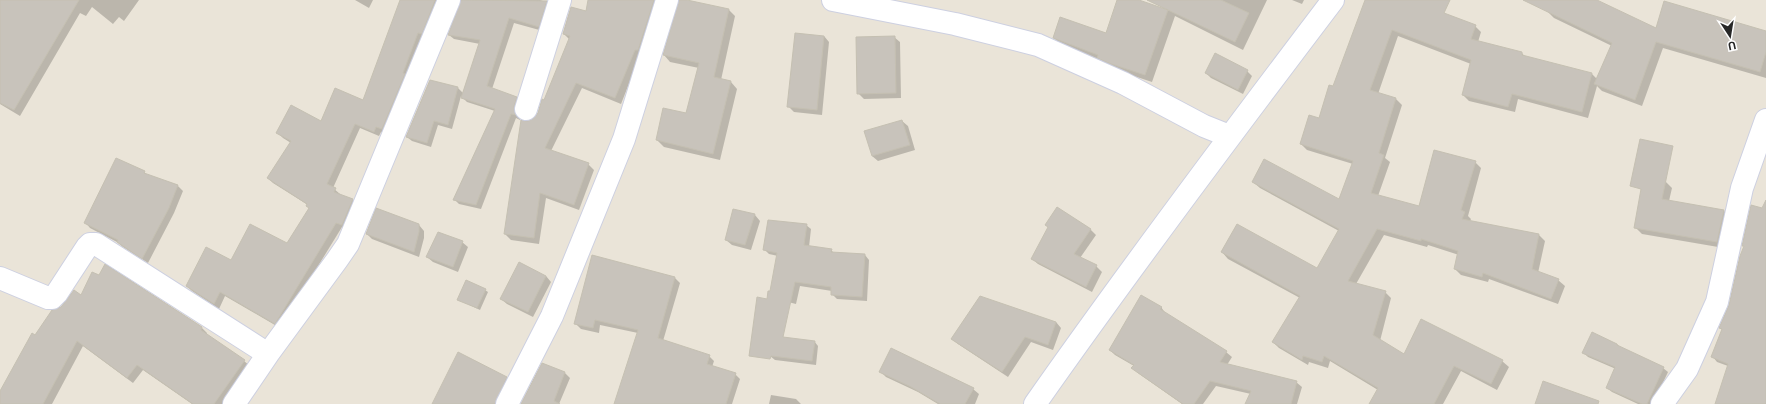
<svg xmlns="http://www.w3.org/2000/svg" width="1766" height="404" viewBox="0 0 1766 404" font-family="'Noto Sans',sans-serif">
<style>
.shadow{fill:#0003}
.building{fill:#c8c3bb;stroke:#c5c0b2}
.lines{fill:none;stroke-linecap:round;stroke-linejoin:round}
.street-casing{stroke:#cdd0e1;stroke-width:24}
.secondary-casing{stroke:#cdd0e1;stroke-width:24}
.street{stroke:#fff;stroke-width:22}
.secondary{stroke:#fff;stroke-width:22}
</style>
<rect width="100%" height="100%" fill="#eae4d8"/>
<!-- shadow -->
<path class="shadow" d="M0,0h139l-15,21 -5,-4 -6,7 -21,-17 -6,9 -6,-3 -60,103 -20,-12z
M355,0h18l-4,8z
M401,0h41l-55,134 -6,-2 -2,4 -19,-8 -27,60 7,6v2l12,4 5,5 -10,24 -5,-2 -62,101 -55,-32 -6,13 -27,-18 -5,-5 44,-25 57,-16 22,-36 -2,-4 -35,-22 -5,-5 23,-35 -8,-5 -5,-5 44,-11 42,-20z
M462,0h78l6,2 5,5 -8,24 -29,-8 -22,66 24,8 5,5 -2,9 1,9 -4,-2 -35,91 -22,-5 -5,-5 41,-88 -28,-9 -6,-6 -9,33 -14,-4 -7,22 -19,-6 -5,-4 51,-49 5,5 17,-49 -26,-5 -5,-4z
M589,0h73l-41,104 -39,-16 -31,63 37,13 6,6 -15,40 -33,-12 -7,46 -28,-4 -6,-6 24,-112 6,-3 10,-18 25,-61 -6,-6 22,-22z
M680,0l49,10 6,6 -14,64 10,2 6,7 -17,71 -56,-13 -7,-7 30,-26 12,-46 -29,-6 -6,-7z
M1118,0h18l32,11 6,-11h93l-24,50 -68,-34 -23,66 -33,-11 -13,-6 -5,-5 -40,-15 -7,-7 53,-4z
M1292,0h12l-2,4z
M1366,0h64l-15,3 60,23 6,6 -3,10 44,11 3,4 67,17 5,5 15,-33 -58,-28 -7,-7 5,-11h43l61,30 110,2v46l-103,-30 -21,58 -40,-15 -5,-5 -9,32 -70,-19 -3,13 -46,-11 -6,-6 8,-31 -73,-28 -20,58 18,5 6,6 -17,53 5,4 -12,34 41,11 56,-45 6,6 -13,48 3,3 -1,2 68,13 7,7 -7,32 20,7 7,6 -7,18 -69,-25 -1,3 -27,-7 -6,-6 4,-14 -31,-10 -1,2 -43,-12 -28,49 29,8 6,6 -11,43 24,14 98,6 7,6 -12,23 -36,-19 -18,33h-73l8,-14 -48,-29 -2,7 -19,-6 -1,3 -29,-17 -6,-6 27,-44 -72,-39 -6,-7 95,18 22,-39 -79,-43 -7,-6 86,18 14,-36 -46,-14 -6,-6 18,-25 15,-32z
M824,36l5,6 -7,73 -28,-3 -6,-6z
M894,37l6,5 1,56 -37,1 -6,-6z
M1247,71l5,5 -9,18 -32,-16 -5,-5z
M902,121l6,5 7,24 -37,11 -6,-5z
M144,172l3,3 30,10 6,6 -9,22 -26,50 -25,-16 -6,-5 -27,-14 -5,-6z
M1665,181l7,7 -3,13 55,10 7,6 -7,31 -82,-14 -6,-6z
M734,210l21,5 5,6 -9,29 -19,-5 -6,-5z
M1766,210v194h-49l11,-38 -11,-4 -4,-5 10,-27 -3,-2z
M419,225l5,6v7l-5,19 -47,-18 -5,-5z
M806,225l5,4 -2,18 22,3 3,3 31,2 4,5 -2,41 -30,-2 -5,-5v-3l-32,-5 -4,18 -20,-5 2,-43 -9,-2 -5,-5z
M1090,229l6,6 -16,23 16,8 6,6 -10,20 -54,-28 -6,-5z
M462,242l6,5 -10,25 -25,-10 -6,-5z
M593,256l82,22 5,5 -17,58 46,15 5,5 -2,6 23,7 5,5 -8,25h-117l23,-71 -38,-8 -1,8 -18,-4 -5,-5z
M546,276l5,6 -18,35 -26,-13 -6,-5z
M485,290l3,2 -8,18 -21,-10z
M81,296l121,32 5,5v2l37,26 6,5 -26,38h-32l-49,-34 -10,13 -50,-37 -31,58h-52v-11l36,-57 25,-28z
M1161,307l5,7 60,38 6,5 -5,8 69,17 6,5 -5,17h-51l5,-10 -35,-8 -13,18h-21l-44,-31 -5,-5 1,-2 -19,-11 -5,-5z
M1056,322l5,6 -8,22 -22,-8 -23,35 -50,-33 -6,-5z
M814,341l4,5 -2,19 -41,-5 -5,-4z
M1617,344l3,4 43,20 5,4 -15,32h-15l-26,-12 -5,-4 9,-19 -28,-12 -5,-5z
M543,364l22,9 5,5 -11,26h-37z
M880,371l93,18 6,5 -4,10h-37l-20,-12 -32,-15z
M506,378l5,5 -9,21h-69z
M771,395l25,4 5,5h-32z"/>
<!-- building -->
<path class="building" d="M0,0h79l-65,110 -14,-7z
M400,0h35l-13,34 -4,-1 -15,40 2,1 -23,55 -6,-2 -2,5 -19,-8 -28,60 9,4 -2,4 19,7 -11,26 -6,-2 -61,101 -55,-32 -6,12 -28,-18 20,-39 25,13 19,-36 37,19 22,-35 -3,-2 1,-2 -40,-26 24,-37 -15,-8 15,-28 30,16 14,-33 28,12z
M461,0l86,1 -8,26 -30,-9 -22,68 30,11 -3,9 2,9 -5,-1 -35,91 -23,-5 42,-91 -34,-11 19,-58 -32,-5z
M588,0h66l-16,50h-3l-20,48 -39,-15 -31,65 44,15 -15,42 -34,-12 -6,45 -30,-4 17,-114 7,1 6,-3 4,-5 4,-14 2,1 26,-64 -7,-2 8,-27 15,4z
M679,0h8l42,9 -15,68 17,4 -18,73 -57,-14 7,-32 23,5 13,-50 -36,-8z
M1117,0h22l29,10 -23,65 -34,-11 -14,-6 1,-3 -45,-17 7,-21 46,16z
M1147,0h74l28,13 -14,29z
M1365,0h85l-6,13 32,12 -5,14 51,13v3l70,18 -10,39 -70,-18 -4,13 -46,-12 9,-35 -79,-30 -22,60 26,8 -17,55 5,2 -13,38 48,13 15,-56 42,11 -15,49 4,2 -3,7 77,15 -7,35 27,10 -8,20 -68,-26 -1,4 -28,-8 4,-18 -37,-12v2l-44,-12 -29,52 38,10 -13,44 31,19 17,-35 82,41 -12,24 -37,-18 -20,38h-65l9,-16 -54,-32 -2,6 -19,-6 -1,4 -30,-18 28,-46 -79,-44 16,-28 80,44 22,-39 -87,-47 12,-23 75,40 14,-38 -53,-17 9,-29 10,3 10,-33 4,1z
M1523,0h74l59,28 8,-27 102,30v21l-6,20 -104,-30 -21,58 -41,-16 18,-41z
M795,33l29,3 -7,74 -30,-3z
M895,36l1,57 -39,1 -1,-57z
M1215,53l33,17 -10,20 -33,-17z
M430,80l28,7 -10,38 -14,-4 -7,22 -21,-6z
M902,120l8,25 -38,11 -8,-25z
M1640,139l33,7 -11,53 62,11 -7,32 -83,-14 7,-39 -11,-3z
M116,158l29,13 -1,2 34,12 -9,23 -27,51 -25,-17 1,-2 -34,-17z
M1766,200v204h-51l13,-40 -17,-7 11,-28 -3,-1 10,-23 11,-49 4,-10h-2l9,-41 11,3z
M1057,207l34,22 -17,25 23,11 -11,22 -55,-28 17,-32 -3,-2z
M376,208l43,16v8l-5,20 -48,-18z
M733,209l22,5 -10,31 -20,-5z
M768,220l39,4 -3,21 28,4 -1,3 34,2 -3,43 -31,-2v-8l-36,-5 -12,55 32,4 -3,20 -41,-5 -1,3 -21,-3 8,-59 10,2 1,-8h2l7,-38 -14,-3z
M438,232l25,9 -10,26 -27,-10z
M592,255l83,22 -17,61 52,17 -3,9 29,9 -10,31h-112l24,-74 -43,-10 -2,8 -19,-4z
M519,262l27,14 -18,36 -28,-13z
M105,264l97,63 -1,3 44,30 -31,44h-21l-56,-39 -10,13 -50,-37 -34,63h-43v-13l32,-58 3,2 17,-25 9,-3 13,-17 7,5 11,-23 7,3z
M466,280l20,9 -9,19 -20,-8z
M1141,295l21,12 -2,2 67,42 -7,11 77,19 -6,23h-46l6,-13 -41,-10 -16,23h-11l-52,-36 3,-3 -25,-15z
M980,296l76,26 -8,23 -23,-8 -23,35 -51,-33z
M1592,332l25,12v1l47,22 -17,37h-5l-36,-16 9,-21 -33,-14z
M891,348l83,40 -9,16h-25l-29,-17 -32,-15z
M458,352l49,25 -12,27h-63z
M542,363l23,9 -11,29 6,3h-39z
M1543,381l56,20 -1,3h-63z"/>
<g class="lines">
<!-- street casing -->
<g class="street-casing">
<path id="street" d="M833,0l122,24 83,21 85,38 81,43 25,10
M526,109l34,-109
M0,278l48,20h4l5,-5 30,-46 3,-3h6l172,110
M234,404l34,-50 69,-94 11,-16 101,-244
M507,404l45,-88 72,-177 43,-139
M1662,404l25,-35 30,-67 25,-114 24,-68"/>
</g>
<!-- secondary casing -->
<g class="secondary-casing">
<path id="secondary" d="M1035,404c96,-137 197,-271 298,-404"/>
</g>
<!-- street -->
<use href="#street" class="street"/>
<!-- secondary -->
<use href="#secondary" class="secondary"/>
</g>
<!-- north arrow -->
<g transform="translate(1730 36) rotate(168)" stroke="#ffffff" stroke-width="3" paint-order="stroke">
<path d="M0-3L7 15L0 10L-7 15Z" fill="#272727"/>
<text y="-6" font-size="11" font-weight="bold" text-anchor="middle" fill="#272727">U</text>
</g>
</svg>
